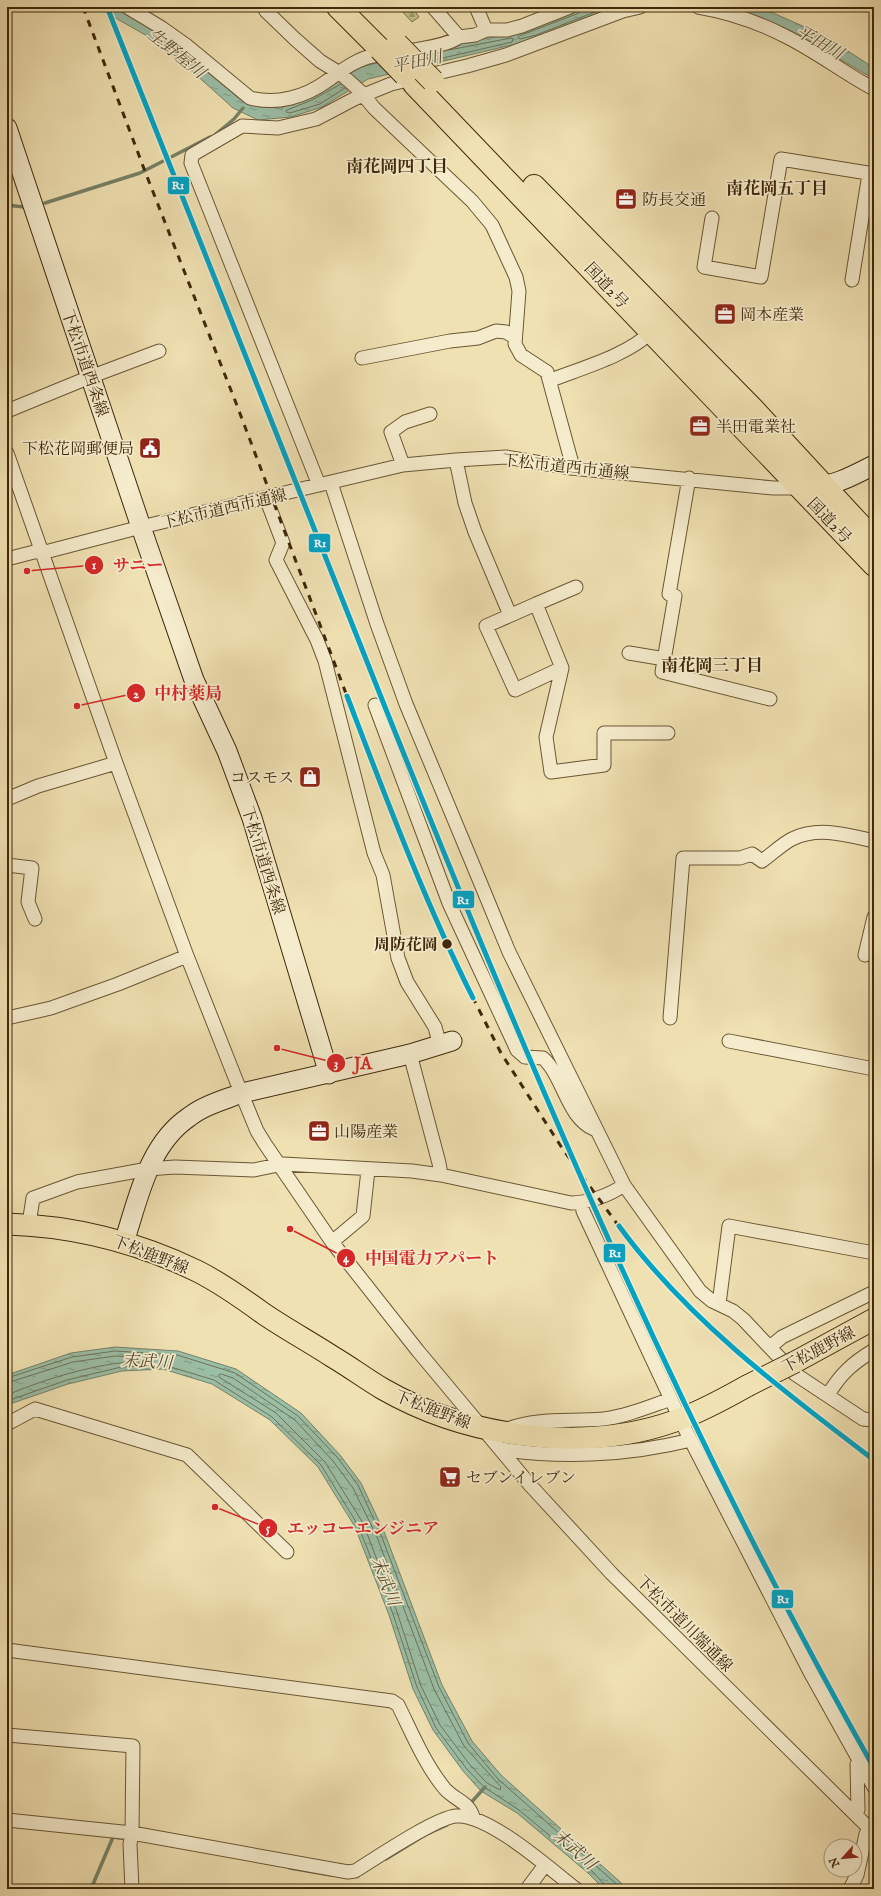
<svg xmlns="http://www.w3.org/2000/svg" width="881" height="1896" viewBox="0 0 881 1896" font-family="'IM FELL English','Noto Serif JP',serif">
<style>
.forest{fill:url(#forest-firs);stroke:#807448}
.water{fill:url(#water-ripples);stroke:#768268}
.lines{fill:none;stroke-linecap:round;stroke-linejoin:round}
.shore{stroke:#6d7358;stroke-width:1}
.stream{stroke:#768268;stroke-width:3.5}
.street-casing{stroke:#6b5634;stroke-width:15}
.secondary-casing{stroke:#3f280a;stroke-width:21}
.primary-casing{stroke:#3f280a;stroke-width:23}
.highway-casing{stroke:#3f280a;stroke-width:24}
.street{stroke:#f5eccd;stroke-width:13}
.secondary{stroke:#f5eccd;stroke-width:19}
.primary{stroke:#f0e1b2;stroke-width:21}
.highway{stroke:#f0e1b2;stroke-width:22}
.rail{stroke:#3f280a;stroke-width:3;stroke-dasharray:7 7;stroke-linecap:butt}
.primary-bridge-casing{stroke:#3f280a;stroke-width:23;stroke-linecap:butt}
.highway-bridge-casing{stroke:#3f280a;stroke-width:24;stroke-linecap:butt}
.primary-bridge{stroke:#f0e1b2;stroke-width:21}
.highway-bridge{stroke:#f0e1b2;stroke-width:22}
.rail-1-casing{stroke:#f5eccd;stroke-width:8}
.rail-1{stroke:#03a3c4;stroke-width:5}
.stop-dot{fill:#3f280a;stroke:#f5eccd;stroke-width:1.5}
.labels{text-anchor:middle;stroke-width:3.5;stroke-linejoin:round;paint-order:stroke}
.poi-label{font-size:16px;fill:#3f280a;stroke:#f5eccd;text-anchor:start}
.street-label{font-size:16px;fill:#3f280a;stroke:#f5eccd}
.stop-label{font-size:16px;font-weight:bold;fill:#3f280a;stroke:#f5eccd;text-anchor:end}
.water-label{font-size:17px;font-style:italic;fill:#564e31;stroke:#f5eccd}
.neighbourhood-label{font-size:17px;font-weight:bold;fill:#3f280a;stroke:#f5eccd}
.leader{fill:none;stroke:#d62828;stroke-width:1.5}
.callout-dot{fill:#d62828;stroke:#f5eccd;stroke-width:1.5}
.mark-label{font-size:12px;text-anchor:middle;font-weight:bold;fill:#fff}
.callout-label{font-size:17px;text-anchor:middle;font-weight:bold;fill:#d62828;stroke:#f5eccd;stroke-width:3.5;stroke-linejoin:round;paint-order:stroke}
.line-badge{stroke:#f5eccd;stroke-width:1.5}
.badge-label{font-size:11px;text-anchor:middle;font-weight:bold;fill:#fff}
</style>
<defs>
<pattern id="forest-firs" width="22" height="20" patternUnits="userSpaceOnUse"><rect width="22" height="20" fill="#c2c187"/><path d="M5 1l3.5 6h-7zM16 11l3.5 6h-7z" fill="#9f9d6d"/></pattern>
<pattern id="water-ripples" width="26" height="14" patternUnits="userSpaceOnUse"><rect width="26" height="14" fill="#9bbea6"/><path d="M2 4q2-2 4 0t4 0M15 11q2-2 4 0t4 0" fill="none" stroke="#809a85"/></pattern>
</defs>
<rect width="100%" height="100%" fill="#f0e1b2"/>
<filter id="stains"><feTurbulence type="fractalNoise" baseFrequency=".005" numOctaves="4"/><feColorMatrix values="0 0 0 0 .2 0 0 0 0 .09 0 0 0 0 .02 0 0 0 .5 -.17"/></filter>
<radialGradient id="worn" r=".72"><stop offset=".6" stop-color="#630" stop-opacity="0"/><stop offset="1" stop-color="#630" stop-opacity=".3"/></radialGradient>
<!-- forest -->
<path class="forest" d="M398,7h14l7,10 -7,5z"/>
<!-- water -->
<path class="water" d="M76,7h43l23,14 40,30 60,50 17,6 22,1 29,-12 51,-29 76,-19 78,-15 67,-26h37l-82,32 -169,40 -46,28 -31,10 -33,3 -25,-12 -70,-63 -58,-33z
M733,7h26l5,2 59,26 51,33v11l-81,-47z
M115,1347l63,4 58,18 65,44 39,42 21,28 24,51 57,151 30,56 29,34 127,114h-24l-16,-16 -71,-60 -36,-22 -18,-20 -30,-41 -20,-41 -24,-74 -34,-88 -37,-60 -48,-47 -58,-36 -49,-15 -41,2 -54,13 -61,21v-30l64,-22z"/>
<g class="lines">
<!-- shore -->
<path class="shore" d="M582,7l-3,6 -60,23 -1,2 2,1 16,-4 72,-28
M430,61l82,-19 1,-3 -2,-1 -62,12
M341,84l-29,16 -25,10 -1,2 4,1 30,-9 25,-16
M221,1374l12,4 62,42 38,41 20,27 24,49 57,152 30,57 37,41 -1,3 -13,-7 -17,-18 -30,-40 -19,-39 -24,-74 -34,-89 -38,-61 -49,-49 -57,-36v-2z
M7,1378l65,-21 43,-6 62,4 58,18 63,43 39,41 21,28 23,50 58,152 29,56 30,36 124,110
M7,1383l66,-21 42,-6 23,1 2,2 -1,2c-45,3 -91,17 -132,34
M7,1401l60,-21 54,-13 43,-2 50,15 58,37 49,48 37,60 35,89 24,73 19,41 30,40 18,19 35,23 72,60 14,15 2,4"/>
<!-- stream -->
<path class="stream" d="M216,134l18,-15 9,-11
M45,203l95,-30 70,-36
M7,205l17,2
M469,1805l16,-18
M386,1859l39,-24 22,-10
M290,1868l41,7
M91,1889l22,-52 15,2"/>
<!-- street casing -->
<g class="street-casing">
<path id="street" d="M127,7l35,21 24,17 64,53c27,7 55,-1 77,-17 14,-10 29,-22 46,-25 19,-3 72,-8 86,-19
M264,7l2,4 29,28 25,22 21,13 19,17 14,17 98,93 20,24 24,52 3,14 -4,53 6,11 26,17 24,88v8
M433,7l26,30 16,-2 11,-5h21l15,-4 48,-19
M476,7l10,23
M698,7c30,5 62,16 89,30 30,15 57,36 87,52
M712,218l-8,49 57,10 20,-118 93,15
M852,280l17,-106
M362,358l88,-17 28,-3 18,-7 10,1 8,5
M551,380c31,-12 77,-25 100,-48
M7,411l83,-34 69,-26
M7,453l109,310 71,193 49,124 21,51 8,13 67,98 86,109 112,134 82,89 262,259
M456,460l9,43 10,29 35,83
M403,465l-12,-33 14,-10 25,-8
M689,478l-20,116 6,2 -13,76 108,27
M331,483l46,141 29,80 65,156 38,92 115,233
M319,485l-128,-322 1,-8 50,-29 36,2 38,-9 38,-20 37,-15 76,-18 39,-11 117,-44 17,-4
M266,498l17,45 -7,17 41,80 8,21 49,192 9,22 15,83 9,24 28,45 5,19
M7,559l27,-7 15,-1 92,-24 262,-62 53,-5 50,-3 65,11 202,20h27
M536,604l40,-17
M629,653l36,6
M562,668l-47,22 -29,-64 50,-22 26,64 -16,69 5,35 53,-7v-32h64
M375,705l74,198 68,147 8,7 18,1c21,19 24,60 51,71
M7,799l31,-13 78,-23
M7,865l25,3 -4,34 7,17
M865,955l9,-38
M7,1018l44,-10 67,-24 69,-28
M670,1018l13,-160h57l12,-4 10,7c10,-7 20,-17 30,-22 27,-13 55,-4 82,2
M729,1041l145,28
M410,1054l29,109 2,12
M582,1203l1,8 93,199
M29,1224l4,-26 44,-16 71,-13 27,-2 79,3 29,-6 129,7 29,4 130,28c17,0 39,-8 53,-18l76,106 12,10 21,10 10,8 52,55 68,45 11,1
M332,1242l31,-26 5,-46
M719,1304l10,-78 145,27
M770,1347l12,-10 92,-45
M828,1395c13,-22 25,-32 46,-45
M7,1424l28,-15 152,46 100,97
M684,1427l126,245 64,115
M505,1430c32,-13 64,-8 98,-11 24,-3 45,-12 68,-20
M501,1449c62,10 129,6 190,-9
M7,1650l385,51 6,4c14,28 27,60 47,84 10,11 24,13 28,28
M7,1735l126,11 -1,87 -2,11 2,45
M855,1814l3,-4 -1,-46 2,-2
M7,1820l125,13 216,39 7,-1c21,-13 80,-53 101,-55 32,-3 94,53 120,73
M527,1889l18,-24
M850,1889l7,-14 9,-41 3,-6"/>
</g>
<!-- secondary casing -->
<g class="secondary-casing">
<path id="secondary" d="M7,128l134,399 53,153 33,71 25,67 77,256
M812,487c23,-1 42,-12 62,-22
M124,1242c15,-45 24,-97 65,-125 15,-12 35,-17 53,-24l168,-39 42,-13"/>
</g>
<!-- primary casing -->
<g class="primary-casing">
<path id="primary" d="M7,1224c66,2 130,18 190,47 24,12 45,27 67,43 22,15 46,28 69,43 17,10 33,22 50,32 84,48 199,65 292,32 25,-9 49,-22 72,-35
M795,1362l79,-43"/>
</g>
<!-- highway casing -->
<g class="highway-casing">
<path id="highway" d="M338,7l42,42
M414,84l460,481
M534,186l219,223 121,131"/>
</g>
<!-- street -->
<use href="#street" class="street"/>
<!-- secondary -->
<use href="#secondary" class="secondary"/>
<!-- primary -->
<use href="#primary" class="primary"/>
<!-- highway -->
<use href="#highway" class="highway"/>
<!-- rail -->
<path class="rail" d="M83,7l63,167 90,229 156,412 54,130 55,108 61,95 69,95 54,59 60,56 129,102"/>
<!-- primary-bridge casing -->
<g class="primary-bridge-casing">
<path id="primary-bridge" d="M747,1386l48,-24"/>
</g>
<!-- highway-bridge casing -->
<g class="highway-bridge-casing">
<path id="highway-bridge" d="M397,44l36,37
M380,49l25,26"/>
</g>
<!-- primary-bridge -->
<use href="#primary-bridge" class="primary-bridge"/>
<!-- highway-bridge -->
<use href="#highway-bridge" class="highway-bridge"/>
<!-- rail-1 casing -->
<g class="rail-1-casing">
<path id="rail-1" d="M107,7c94,233 185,467 278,700 145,362 296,721 489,1061
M347,696c39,102 77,204 126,302
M619,1226c68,93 164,165 255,234"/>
</g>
<!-- rail-1 -->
<use href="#rail-1" class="rail-1"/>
</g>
<!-- icons -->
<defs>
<g id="office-square" transform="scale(1.15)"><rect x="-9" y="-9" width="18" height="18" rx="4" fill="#8f2418" stroke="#f5eccd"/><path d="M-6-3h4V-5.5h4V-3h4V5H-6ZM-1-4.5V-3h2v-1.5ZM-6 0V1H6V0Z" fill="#fff"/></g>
<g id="civic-square" transform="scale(1.15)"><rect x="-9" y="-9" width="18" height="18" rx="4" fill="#8f2418" stroke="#f5eccd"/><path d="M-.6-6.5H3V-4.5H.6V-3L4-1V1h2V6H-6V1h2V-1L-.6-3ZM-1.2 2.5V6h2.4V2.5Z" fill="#fff"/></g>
<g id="shop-square" transform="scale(1.15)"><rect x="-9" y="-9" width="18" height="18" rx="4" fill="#8f2418" stroke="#f5eccd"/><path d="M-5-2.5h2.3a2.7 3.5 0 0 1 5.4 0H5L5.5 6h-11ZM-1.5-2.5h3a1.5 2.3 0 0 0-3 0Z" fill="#fff"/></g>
<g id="supermarket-square" transform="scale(1.15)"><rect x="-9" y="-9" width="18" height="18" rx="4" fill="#8f2418" stroke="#f5eccd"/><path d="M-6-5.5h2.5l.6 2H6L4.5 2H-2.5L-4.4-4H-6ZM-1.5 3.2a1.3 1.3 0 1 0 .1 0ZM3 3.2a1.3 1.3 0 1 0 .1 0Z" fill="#fff"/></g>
</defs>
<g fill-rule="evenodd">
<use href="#office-square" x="626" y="199"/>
<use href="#office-square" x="725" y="314"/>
<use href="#office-square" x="700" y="426"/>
<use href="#civic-square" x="150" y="448"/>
<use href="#shop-square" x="310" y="777"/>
<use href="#office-square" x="319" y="1131"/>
<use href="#supermarket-square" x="450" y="1477"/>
</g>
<!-- markers -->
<circle class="stop-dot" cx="447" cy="944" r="5.5"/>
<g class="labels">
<!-- poi labels -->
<g class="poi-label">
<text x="642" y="205">防長交通</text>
<text x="740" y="320">岡本産業</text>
<text x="716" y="432">半田電業社</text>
<text x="134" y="454" text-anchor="end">下松花岡郵便局</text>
<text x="294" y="783" text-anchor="end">コスモス</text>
<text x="334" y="1137">山陽産業</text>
<text x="466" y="1483">セブンイレブン</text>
</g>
<!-- street labels -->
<g class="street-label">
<text transform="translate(607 285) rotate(47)" y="6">国道2号</text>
<text transform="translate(86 363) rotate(71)" y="6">下松市道西条線</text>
<text transform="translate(566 466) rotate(6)" y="6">下松市道西市通線</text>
<text transform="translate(224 508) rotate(-13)" y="6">下松市道西市通線</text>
<text transform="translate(830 520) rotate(46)" y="6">国道2号</text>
<text transform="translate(264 860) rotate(73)" y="6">下松市道西条線</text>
<text transform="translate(151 1254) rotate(21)" y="6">下松鹿野線</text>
<text transform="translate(818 1349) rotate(-28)" y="6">下松鹿野線</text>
<text transform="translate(433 1409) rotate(21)" y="6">下松鹿野線</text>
<text transform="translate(685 1623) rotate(45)" y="6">下松市道川端通線</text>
</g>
<!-- stop labels -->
<g class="stop-label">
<text x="438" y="950">周防花岡</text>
</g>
<!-- water labels -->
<g class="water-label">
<text transform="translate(820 42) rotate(30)" y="6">平田川</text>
<text transform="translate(177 53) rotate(39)" y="6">生野屋川</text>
<text transform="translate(417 61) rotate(-12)" y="6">平田川</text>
<text transform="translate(147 1361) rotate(3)" y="6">末武川</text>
<text transform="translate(386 1581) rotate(69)" y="6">末武川</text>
<text transform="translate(575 1849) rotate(42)" y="6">末武川</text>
</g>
<!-- neighbourhood labels -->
<g class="neighbourhood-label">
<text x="397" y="172">南花岡四丁目</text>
<text x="777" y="194">南花岡五丁目</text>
<text x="712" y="671">南花岡三丁目</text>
</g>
</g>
<!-- callouts -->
<path class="leader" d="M27 571L94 565M77 706L136 693M277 1048L336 1063M290 1229L346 1258M215 1507L268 1528"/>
<g class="callout-dot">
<circle cx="27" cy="571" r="4"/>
<circle cx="77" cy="706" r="4"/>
<circle cx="277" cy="1048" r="4"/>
<circle cx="290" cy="1229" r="4"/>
<circle cx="215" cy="1507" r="4"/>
<circle cx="94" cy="565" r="10"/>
<circle cx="136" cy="693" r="10"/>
<circle cx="336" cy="1063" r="10"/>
<circle cx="346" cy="1258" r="10"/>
<circle cx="268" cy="1528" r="10"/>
</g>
<g class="mark-label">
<text x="94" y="569">1</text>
<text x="136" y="698">2</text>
<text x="336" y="1067">3</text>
<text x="346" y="1262">4</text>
<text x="268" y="1532">5</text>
</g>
<g class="callout-label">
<text x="138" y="571">サニー</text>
<text x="188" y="699">中村薬局</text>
<text x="363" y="1069">JA</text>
<text x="432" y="1264">中国電力アパート</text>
<text x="363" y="1534">エッコーエンジニア</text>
</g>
<g class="line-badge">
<rect x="167" y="176" width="23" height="19" rx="4" fill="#03a3c4"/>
<rect x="308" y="533" width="23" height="20" rx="4" fill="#03a3c4"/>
<rect x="452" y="890" width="23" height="19" rx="4" fill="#03a3c4"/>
<rect x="603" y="1243" width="23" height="20" rx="4" fill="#03a3c4"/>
<rect x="771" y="1589" width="23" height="20" rx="4" fill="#03a3c4"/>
</g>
<g class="badge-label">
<text x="178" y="189">R1</text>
<text x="320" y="547">R1</text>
<text x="463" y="904">R1</text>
<text x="615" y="1257">R1</text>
<text x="783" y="1603">R1</text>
</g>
<!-- margin -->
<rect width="881" height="1896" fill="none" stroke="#f0e1b2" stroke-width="24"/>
<rect x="8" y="8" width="865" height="1880" fill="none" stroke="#3f280a" stroke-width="2"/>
<rect x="12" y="12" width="857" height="1872" fill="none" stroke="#3f280a"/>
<!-- north arrow -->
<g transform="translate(843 1858) rotate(243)"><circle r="19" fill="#f5eccd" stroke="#ac9e7f"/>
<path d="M0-3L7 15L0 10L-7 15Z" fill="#8f2418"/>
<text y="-6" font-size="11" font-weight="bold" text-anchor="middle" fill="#3f280a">N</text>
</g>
<rect width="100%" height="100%" filter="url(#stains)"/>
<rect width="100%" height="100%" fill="url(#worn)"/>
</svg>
